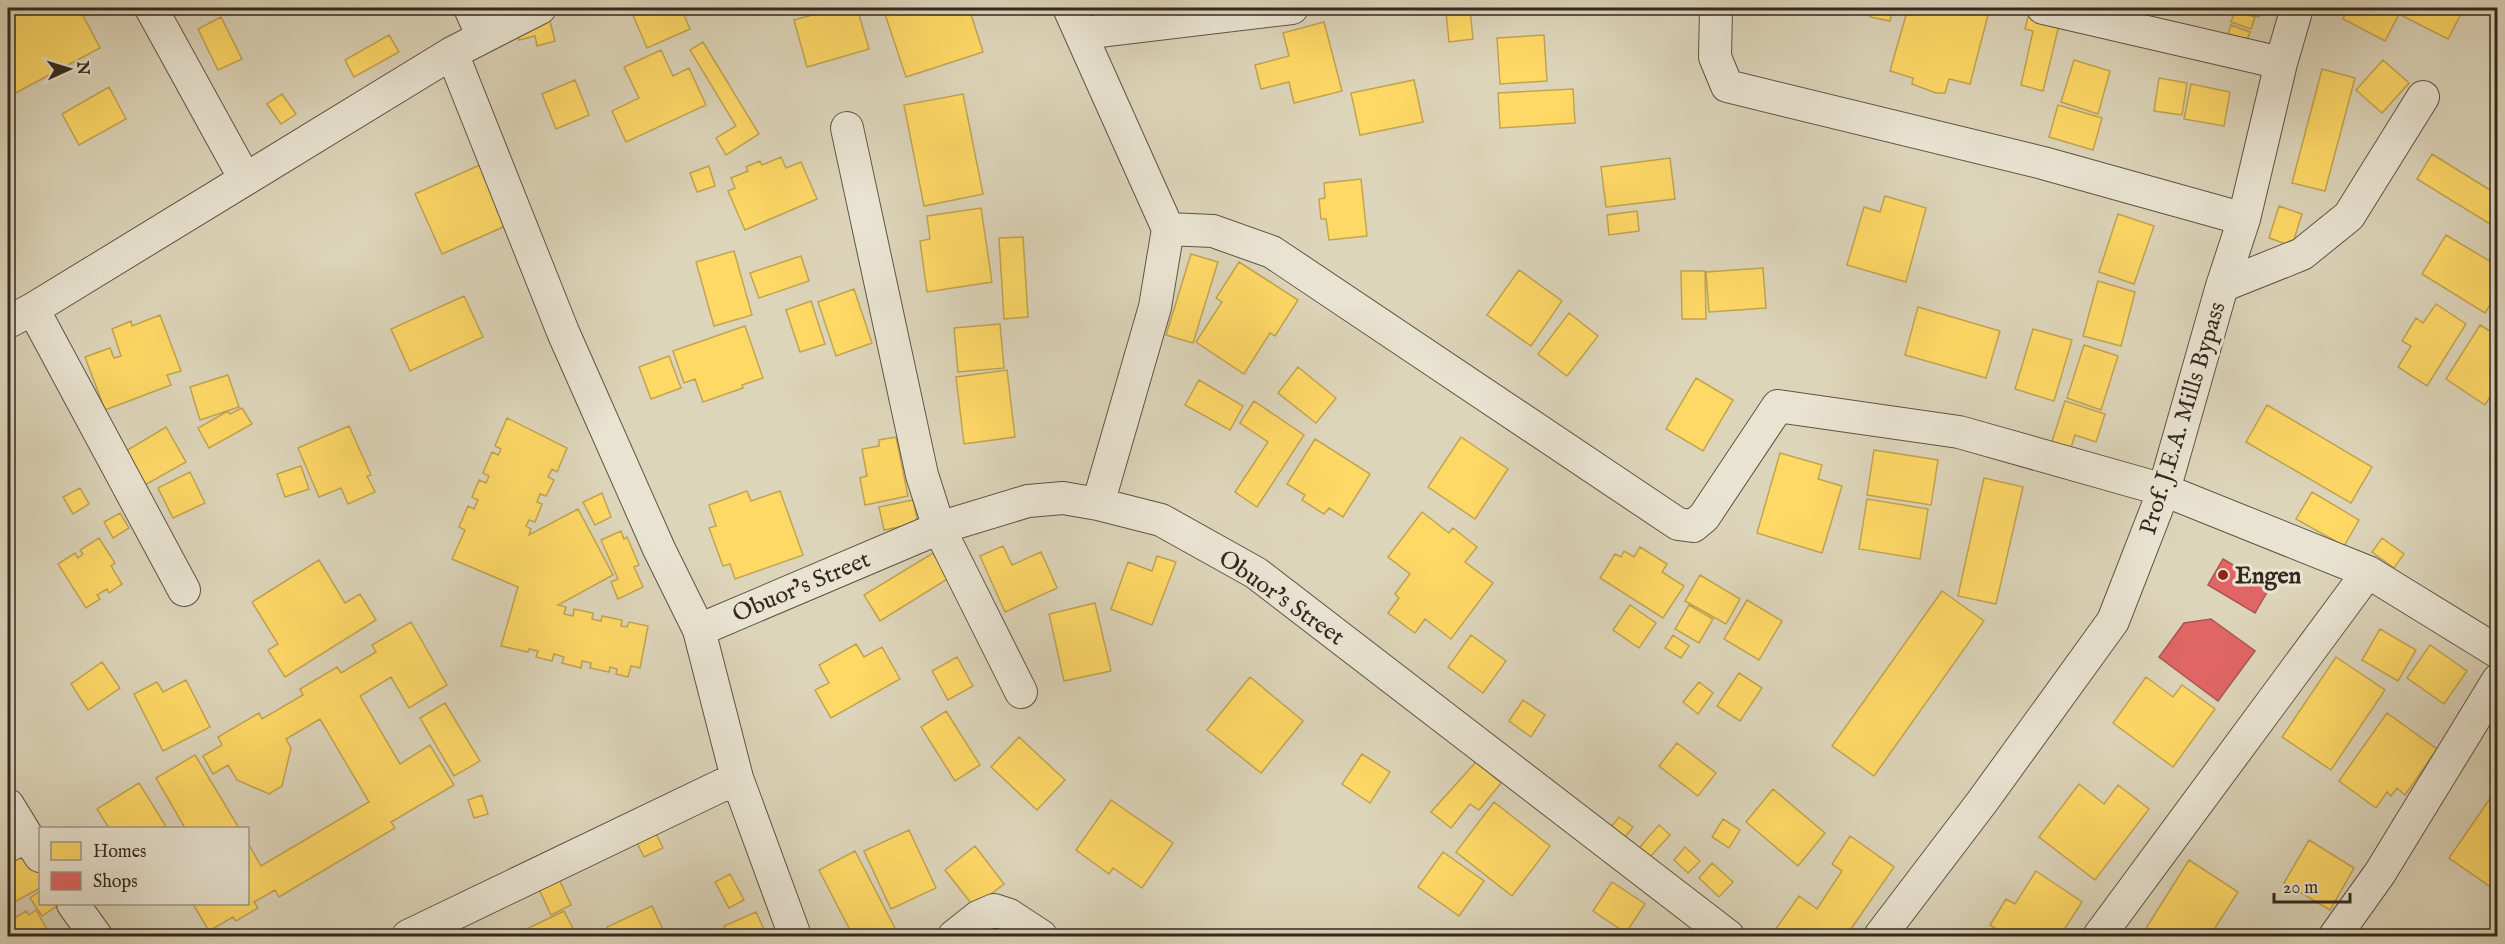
<svg xmlns="http://www.w3.org/2000/svg" width="2505" height="944" viewBox="0 0 2505 944" font-family="'IM FELL English',serif">
<style>
.homes{fill:#ffd966;stroke:#c2a451;stroke-width:1.5}
.shops{fill:#e06666;stroke:#ac5451;stroke-width:1.5}
.lines{fill:none;stroke-linecap:round;stroke-linejoin:round}
.minor-casing{stroke:#5e5446;stroke-width:34}
.minor{stroke:#e9e4d2;stroke-width:32}
.poi-dot{fill:#8f2418;stroke:#e9e4d2;stroke-width:2}
.labels{text-anchor:middle;stroke-width:6;stroke-linejoin:round;paint-order:stroke}
.street-label{font-size:24px;fill:#33291f;stroke:#e9e4d2}
.poi-label{font-size:24px;font-weight:bold;fill:#33291f;stroke:#e9e4d2;text-anchor:start}
</style>
<rect width="100%" height="100%" fill="#ddd5ba"/>
<filter id="stains"><feTurbulence type="fractalNoise" baseFrequency=".00333" numOctaves="4"/><feColorMatrix values="0 0 0 0 .2 0 0 0 0 .09 0 0 0 0 .02 0 0 0 .5 -.17"/></filter>
<radialGradient id="worn" r=".72"><stop offset=".6" stop-color="#630" stop-opacity="0"/><stop offset="1" stop-color="#630" stop-opacity=".3"/></radialGradient>
<!-- homes -->
<path class="homes" d="M19,8h60l21,40 -92,49v-83z
M630,8h51l9,21 -43,19z
M788,8h21l-19,5z
M838,8h19l12,41 -62,18 -13,-47z
M906,8h63l14,44 -77,25 -21,-63z
M1111,8h26v5l-26,1z
M1872,8h21l-3,13 -20,-4z
M1908,8h52l28,7 -18,69 -21,-5 -4,14h-9l-24,-9 1,-6 -23,-7z
M2235,8h27l-3,9z
M2348,8h116l-16,31 -49,-25 -14,27 -42,-22z
M1470,9l3,30 -24,3 -3,-30z
M2235,11l20,6 -4,12 -20,-7z
M221,17l21,42 -24,11 -20,-41z
M549,17l6,24 -18,5 -2,-10 -16,4 -4,-15z
M2028,17l31,8 -16,66 -22,-6 12,-54 -8,-2z
M1324,22l18,69 -48,12 -5,-21 -28,7 -6,-24 34,-9 -6,-23z
M2231,25l19,7 -6,16 -18,-7z
M389,35l10,17 -45,25 -9,-17z
M1544,35l3,46 -47,3 -3,-46z
M703,42l56,92 -33,21 -10,-17 20,-12 -46,-76z
M661,50l12,26 16,-8 17,37 -80,37 -14,-31 27,-13 -15,-31z
M2074,60l36,11 -12,43 -37,-12z
M2383,60l26,23 -27,30 -26,-23z
M2322,69l33,9 -30,113 -33,-8z
M2159,78l28,5 -5,32 -28,-4z
M575,80l14,35 -33,14 -14,-35z
M1414,80l9,42 -63,13 -9,-42z
M2191,84l39,8 -6,34 -40,-7z
M109,87l17,32 -47,26 -17,-31z
M1573,89l2,34 -75,5 -2,-35z
M282,94l14,20 -15,10 -14,-20z
M963,94l20,100 -59,12 -20,-101z
M2058,105l44,13 -9,32 -44,-13z
M2432,154l66,41v34l-81,-50z
M781,157l5,11 15,-6 16,37 -72,31 -17,-39 7,-3 -4,-10 17,-7 -2,-4 14,-6 2,4z
M1670,158l5,41 -69,8 -5,-40z
M482,164l26,61 -66,29 -27,-60z
M709,166l6,20 -18,6 -7,-19z
M1361,179l6,57 -38,4 -3,-21h-5l-2,-20 6,-1 -1,-15z
M1885,196l41,12 -20,74 -59,-17 17,-58 16,5z
M2279,206l23,8 -10,32 -23,-8z
M981,208l11,74 -65,10 -7,-51 10,-2 -3,-23z
M1637,211l2,20 -30,4 -2,-20z
M2118,214l36,12 -20,58 -35,-12z
M2446,235l52,31v26l-13,21 -63,-39z
M1023,237l5,80 -24,2 -5,-81z
M734,251l18,64 -38,11 -18,-64z
M1191,254l27,8 -25,81 -27,-8z
M801,256l8,25 -50,17 -9,-25z
M1239,262l59,38 -23,36 -5,-3 -26,41 -48,-32 26,-40 -6,-4z
M1763,268l3,40 -57,4 -3,-40z
M1519,270l43,31 -31,45 -44,-31z
M1681,271h24l1,48h-24z
M2098,281l37,11 -14,54 -38,-10z
M854,289l18,54 -36,13 -18,-54z
M464,296l19,41 -73,34 -19,-42z
M811,301l14,43 -25,8 -14,-42z
M2436,304l30,20 -39,62 -29,-19 13,-21 -9,-5 14,-23 7,5z
M1918,307l82,24 -14,47 -81,-23z
M1569,313l29,23 -31,40 -29,-22z
M160,315l21,56 -14,4 4,10 -66,25 -20,-53 25,-9 4,10 7,-2 -9,-27 19,-8 1,5z
M1000,324l4,44 -46,4 -4,-44z
M2480,325l18,11v48l-13,21 -39,-26z
M745,326l18,52 -21,7 1,3 -40,14 -8,-23 -11,4 -11,-32z
M2033,329l39,11 -18,61 -39,-12z
M2084,345l34,11 -17,54 -34,-12z
M669,356l12,32 -30,11 -12,-32z
M1298,367l38,31 -20,25 -38,-30z
M1007,370l8,67 -51,7 -8,-67z
M228,375l11,32 -39,13 -10,-33z
M1696,378l37,22 -30,51 -37,-22z
M1199,380l44,26 -13,24 -45,-25z
M1254,401l50,34 -47,72 -22,-15 33,-50 -28,-19z
M2065,401l40,13 -9,28 -21,-7 -6,19 -19,-6z
M2267,405l105,62 -21,36 -105,-61z
M242,408l10,16 -43,24 -11,-20 30,-17 2,3z
M507,418l60,30 -10,24 -5,-3 -4,8 6,3 -8,16 -6,-2 -3,8 5,2 -7,18 -6,-2 -3,6 5,3 -2,6 49,-26 35,66 -55,30 8,2 -2,7 9,2 1,-7 19,4 -1,6 9,2 1,-5 20,4 -1,6 6,1 2,-5 19,4 -8,42 -9,-2 -3,11 -12,-3 1,-5 -7,-2 -1,5 -19,-4 1,-5 -9,-2 -1,7 -19,-5 2,-6 -10,-3 -2,7 -16,-4 2,-6 -9,-2 -1,3 -27,-6 17,-59 -66,-28 13,-29 -6,-3 9,-21 6,3 4,-9 -6,-3 7,-17 7,3 3,-7 -6,-3 9,-21 6,3 3,-6 -6,-3z
M349,426l22,49 -4,1 8,16 -27,12 -7,-16 -22,9 -21,-49z
M166,427l20,35 -41,23 -19,-34z
M896,437l12,59 -43,9 -5,-27 7,-2 -5,-27 17,-3v-6z
M1461,437l47,32 -33,50 -47,-32z
M1315,439l55,35 -27,43 -14,-9 -5,6 -22,-14 3,-5 -18,-11z
M1874,450l64,10 -7,45 -64,-10z
M1780,453l42,12 -4,14 24,7 -20,67 -65,-20z
M301,466l8,23 -24,8 -8,-23z
M190,472l15,31 -32,15 -15,-30z
M1984,478l39,9 -27,117 -38,-8z
M80,488l9,16 -16,10 -10,-17z
M747,491l4,10 29,-10 23,64 -68,24 -5,-15 -7,2 -14,-38 7,-2 -7,-21z
M2312,492l47,28 -15,26 -48,-27z
M602,493l9,24 -16,8 -12,-23z
M1867,499l61,10 -8,50 -61,-10z
M913,500l5,23 -34,7 -5,-23z
M1422,512l27,21 4,-5 24,19 -12,15 28,21 -42,56 -26,-20 -10,14 -27,-20 11,-15 -4,-4 15,-20 -22,-17z
M120,513l9,15 -16,10 -9,-16z
M621,531l3,8 3,-2 12,28 -5,2 9,20 -25,12 -7,-17 7,-3 -17,-39z
M99,538l16,25 -4,3 11,18 -13,9 -2,-4 -10,6 3,4 -14,9 -28,-44 17,-11 3,5 5,-4 -3,-4z
M2382,538l22,16 -10,14 -22,-16z
M1003,546l9,19 29,-13 16,36 -52,24 -25,-56z
M1640,547l27,17 -5,8 22,14 -21,32 -63,-40 15,-24 6,3 3,-6 10,6z
M933,553l16,25 -69,43 -16,-26z
M1157,556l19,6 -24,63 -41,-16 17,-47 24,9z
M319,560l26,43 15,-9 16,26 -91,57 -17,-27 10,-6 -26,-42z
M1700,575l40,24 -14,25 -41,-23z
M1942,591l42,30 -110,155 -42,-30z
M1747,600l35,21 -23,39 -35,-21z
M1095,603l16,68 -47,10 -15,-67z
M1630,605l26,18 -17,25 -26,-18z
M1689,605l24,14 -14,24 -24,-14z
M411,622l36,63 -38,23 -18,-31 -31,19 40,68 30,-19 24,40 -63,37 4,6 -116,69 -4,-7 -21,12 4,6 -22,13 -3,-4 -24,14 -16,-27h55v-61l13,23 108,-64 -49,-83 -34,20 5,9 -9,38 -13,8 -32,-14 -9,-15 -15,9 -10,-18 19,-11 -4,-8 41,-24 3,6 41,-24 -3,-6 37,-22 4,6 35,-21 -4,-7z
M2380,629l36,21 -18,31 -36,-21z
M1471,635l35,26 -23,32 -35,-26z
M1673,635l16,11 -8,12 -16,-10z
M856,644l8,13 18,-10 18,32 -69,39 -16,-28 14,-7 -10,-18z
M2430,645l37,26 -23,33 -37,-26z
M957,657l16,29 -25,14 -16,-29z
M2336,657l49,33 -54,80 -49,-33z
M102,662l18,26 -32,22 -17,-26z
M1739,673l23,15 -22,33 -23,-15z
M1250,677l53,44 -42,52 -54,-43z
M2146,677l27,20 9,-12 33,24 -42,58 -60,-44z
M186,680l24,47 -47,24 -29,-57 23,-12 6,10z
M1699,682l14,11 -15,21 -15,-12z
M1523,700l22,15 -14,22 -22,-16z
M445,703l35,58 -26,15 -34,-58z
M946,711l34,54 -25,16 -34,-54z
M2387,713l50,36 -32,46 -8,-7 -6,8 -4,-4 -11,16 -37,-27z
M1019,737l46,43 -28,30 -46,-43z
M1677,743l39,30 -18,23 -39,-30z
M1362,754l28,18 -20,31 -28,-19z
M195,755l44,73h-54l-29,-50z
M1476,762l25,21 -22,27 -9,-6 -19,24 -20,-16z
M139,783l28,45h-58l-12,-19z
M2079,784l25,20 14,-19 31,24 -54,71 -56,-43z
M2498,787v105l-49,-34z
M1773,789l52,44 -27,33 -52,-44z
M482,795l6,19 -14,4 -6,-18z
M1111,800l62,43 -31,45 -29,-20 -4,6 -33,-24z
M1494,802l56,44 -38,50 -56,-44z
M1619,817l14,10 -12,15 -14,-10z
M1723,819l17,11 -11,18 -17,-11z
M1659,825l11,10 -21,23 -10,-10z
M652,826l11,22 -19,9 -11,-22z
M909,830l27,58 -45,21 -27,-58z
M1850,836l44,31 -48,69h-75l28,-40 18,13 25,-38 -10,-7z
M2309,840l45,28 -24,42 -46,-27z
M25,841l15,29v18l-29,16 -3,-7v-47z
M975,846l29,38 -30,23 -29,-37z
M1685,847l15,14 -12,12 -14,-13z
M855,851l44,85h-46l-34,-66z
M1443,852l41,29 -25,35 -41,-29z
M2189,860l49,32 -28,44h-61l-6,-3z
M1712,863l21,19 -14,15 -20,-19z
M2036,871l46,31 -22,34h-66l4,-6 -8,-5 16,-26 9,5z
M730,874l14,26 -15,8 -14,-26z
M559,879l12,26 -20,10 -12,-26z
M1612,882l33,22 -19,29 -33,-22z
M40,891v13h16l1,2 -15,10 -12,-18z
M652,906l14,30h-54l-5,-9z
M36,910l15,26h-43v-14l18,-11 3,4z
M564,911l13,25h-65z
M756,912l11,24h-38l-5,-10z"/>
<!-- shops -->
<path class="shops" d="M2223,559l47,28 -15,26 -47,-28z
M2211,619l44,32 -37,50 -59,-44 25,-34z"/>
<g class="lines">
<!-- minor casing -->
<g class="minor-casing">
<path id="minor" d="M151,8l94,171
M470,8l13,29
M1069,8l99,221 -13,78 -57,197
M1716,8l-1,49 12,29 316,77 201,56
M2043,8l238,55
M1082,33l210,-25
M452,53l111,279 96,217 40,81 38,148 58,158
M847,128l75,347 17,53 82,164
M1168,229l45,2 59,21 406,272 15,2 11,-9 74,-111 181,26 205,58 204,82 130,80
M2222,286l80,-32 47,-38 74,-119
M8,322l25,-13
M184,590l-151,-281 419,-256 88,-45
M699,630l240,-102 89,-27 35,-3 35,6 63,16 95,53 472,363
M8,805l19,31
M8,846l19,-10 13,20
M73,904l23,32
M408,936l329,-158
M954,936l24,-19 16,-7 15,5 32,21
M1880,936l102,-134 131,-181 51,-131 58,-204 22,-67 37,-156 16,-55
M2099,936l269,-364
M2335,936l45,-63 118,-193"/>
</g>
<!-- minor -->
<use href="#minor" class="minor"/>
</g>
<!-- markers -->
<circle class="poi-dot" cx="2223" cy="575" r="6"/>
<g class="labels">
<!-- street labels -->
<g class="street-label">
<text transform="translate(2182 418) rotate(-73)" y="8">Prof. J.E.A. Mills Bypass</text>
<text transform="translate(801 586) rotate(-23)" y="8">Obuor’s Street</text>
<text transform="translate(1282 597) rotate(35)" y="8">Obuor’s Street</text>
</g>
<!-- poi labels -->
<g class="poi-label">
<text x="2235" y="583">Engen</text>
</g>
</g>
<!-- margin -->
<rect width="2505" height="944" fill="none" stroke="#ddd5ba" stroke-width="30"/>
<rect x="9" y="9" width="2487" height="926" fill="none" stroke="#33291f" stroke-width="3"/>
<rect x="15" y="15" width="2475" height="914" fill="none" stroke="#33291f" stroke-width="1.5"/>
<!-- legend -->
<rect x="39" y="827" width="210" height="78" fill="#e9e4d2" stroke="#a0998a" stroke-width="1.5"/>
<rect x="51" y="842" width="30" height="18" fill="#ffd966" stroke="#a0998a" stroke-width="1.5"/>
<text x="93" y="857" font-size="18" fill="#33291f">Homes</text>
<rect x="51" y="872" width="30" height="18" fill="#e06666" stroke="#a0998a" stroke-width="1.5"/>
<text x="93" y="887" font-size="18" fill="#33291f">Shops</text>
<!-- north arrow -->
<g transform="translate(69 69) rotate(86)" stroke="#e9e4d2" stroke-width="4.5" paint-order="stroke">
<path d="M0-4.5L10 22L0 15L-10 22Z" fill="#33291f"/>
<text y="-9" font-size="16" font-weight="bold" text-anchor="middle" fill="#33291f">N</text>
</g>
<!-- scale -->
<path d="M2274 893v9h76v-9" fill="none" stroke="#33291f" stroke-width="3"/>
<text x="2283" y="893" font-size="18" fill="#33291f" stroke="#e9e4d2" stroke-width="4.5" paint-order="stroke">20 m</text>
<rect width="100%" height="100%" filter="url(#stains)"/>
<rect width="100%" height="100%" fill="url(#worn)"/>
</svg>
